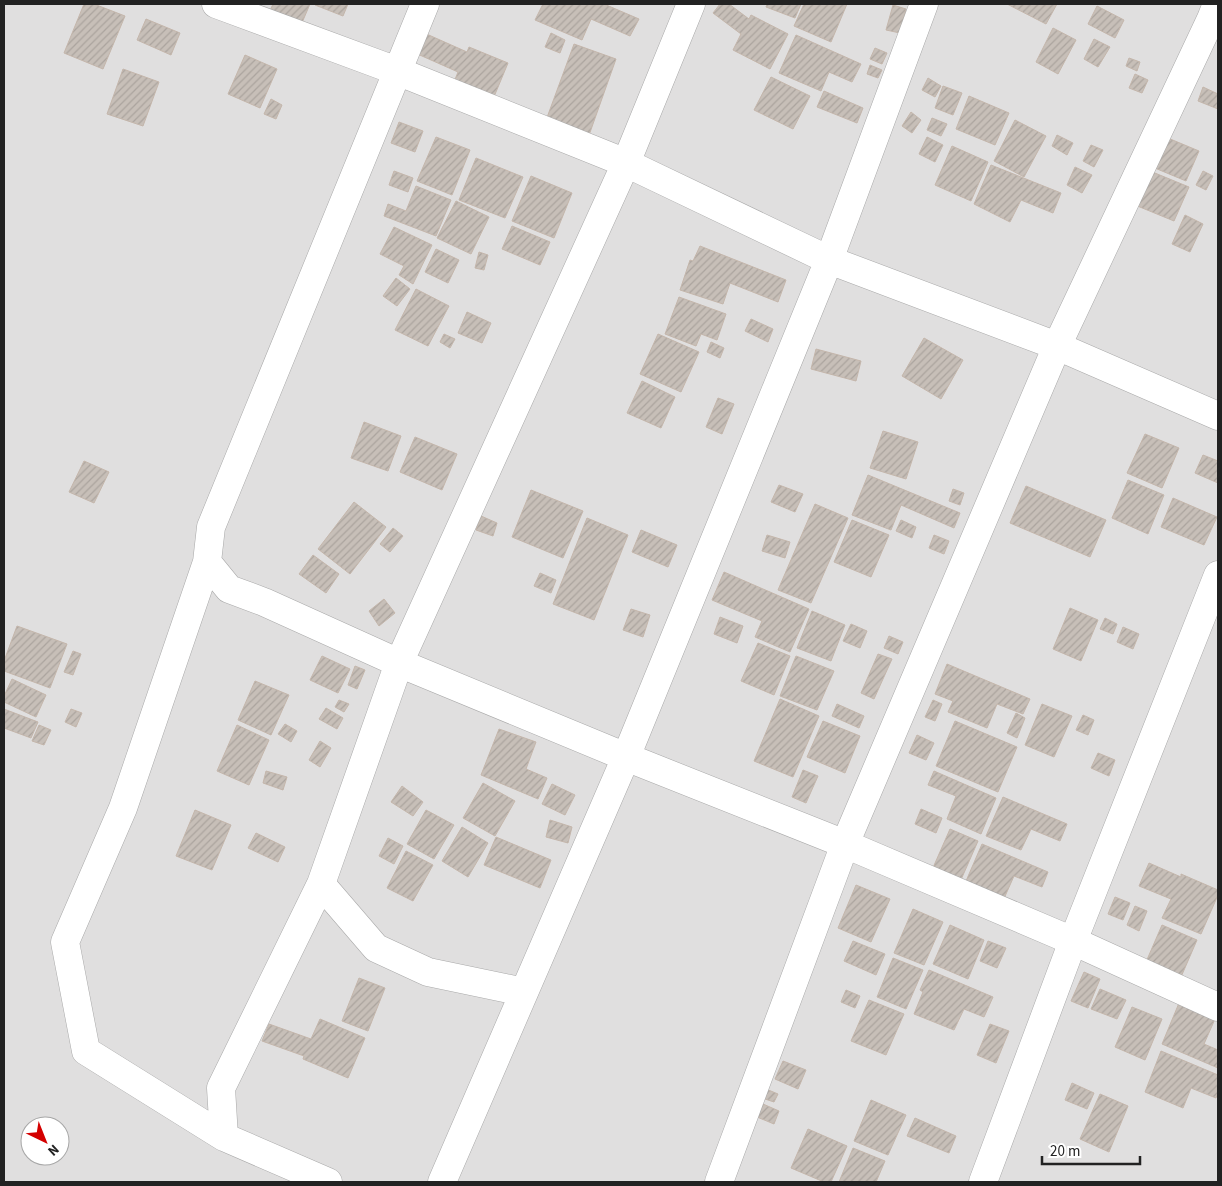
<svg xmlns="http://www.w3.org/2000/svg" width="1222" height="1186" viewBox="0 0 1222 1186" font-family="'Source Sans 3',sans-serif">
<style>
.residential{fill:#e0dfdf;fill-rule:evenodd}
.building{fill:url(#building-hatch);stroke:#c4b6ab}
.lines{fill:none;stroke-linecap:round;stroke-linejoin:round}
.street-casing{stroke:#a9a9a9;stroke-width:29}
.street{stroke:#fff;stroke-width:28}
</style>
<defs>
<pattern id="building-hatch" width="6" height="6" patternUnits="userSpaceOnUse" patternTransform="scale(1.25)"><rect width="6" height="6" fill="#c7bfb8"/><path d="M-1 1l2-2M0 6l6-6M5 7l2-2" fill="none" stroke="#aba49e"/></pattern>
</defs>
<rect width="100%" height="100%" fill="#f2efe9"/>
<!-- residential -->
<path class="residential" d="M4,4h1214v1178h-1214zM30,1126h30v30h-30z"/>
<!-- building -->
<path class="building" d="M84,4h10l31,12 -22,53 -39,-16z
M273,4h37l-9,21 -32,-12z
M315,4h33l-5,12 -28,-11z
M543,4h61l35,15 -9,17 -39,-17 -9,21 -47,-20z
M720,4h9l20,15 2,-4 37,19 -18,35 -37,-19 8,-16 -28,-21z
M767,4h34l-6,14 -29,-11z
M804,4h43l-16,38 -37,-16z
M1007,4h50l-11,20z
M893,5l13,4 -6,24 -14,-3z
M1097,6l27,14 -9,18 -27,-14z
M146,19l34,14 -9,22 -34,-15z
M1053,28l23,12 -18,34 -22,-12z
M422,32l45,20 2,-5 39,16 -17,41 -39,-17 6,-15 -45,-20z
M551,33l14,7 -5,13 -15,-6z
M796,35l65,29 -9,18 -23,-10 -8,19 -42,-18z
M1094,39l16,8 -12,20 -14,-8z
M574,44l42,15 -28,79 -43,-15z
M875,48l12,5 -5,11 -12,-5z
M245,55l32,14 -17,39 -32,-14z
M1129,58l11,4 -3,9 -11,-5z
M870,65l12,5 -4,8 -11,-4z
M123,69l36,13 -16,44 -36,-12z
M1135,74l13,6 -6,13 -13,-5z
M771,77l39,19 -17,33 -39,-19z
M928,78l13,8 -6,11 -13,-7z
M943,86l19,7 -9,22 -18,-7z
M1203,87l15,7v15l-20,-8z
M824,91l39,17 -6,15 -40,-16z
M969,96l40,17 -14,32 -39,-16z
M271,99l11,6 -6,14 -12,-5z
M911,112l10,8 -9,13 -10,-7z
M932,118l15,6 -6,12 -14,-6z
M1015,120l31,16 -22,41 -30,-16z
M399,122l24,9 -8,21 -24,-9z
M1057,135l16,8 -6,12 -15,-9z
M1163,136l36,15 -13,30 -36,-15z
M436,137l34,13 -18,45 -35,-14z
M927,137l16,8 -8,17 -16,-8z
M1091,145l12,5 -9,17 -11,-6z
M952,146l36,16 -17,39 -36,-16z
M476,158l47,19 -18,41 -46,-18z
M991,165l70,28 -8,20 -32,-13 -11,22 -36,-18z
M1075,167l17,8 -10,18 -15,-8z
M394,171l19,7 -5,14 -19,-7z
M1150,171l39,16 -15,34 -39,-16z
M1203,171l10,5 -7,14 -10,-5z
M531,176l41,17 -18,45 -42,-17z
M416,186l35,14 -15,36 -52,-20 4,-12 18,7z
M456,201l33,16 -18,37 -34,-16z
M1185,215l18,9 -13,28 -18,-8z
M512,226l38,16 -10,23 -38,-16z
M394,227l38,18 -19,39 -14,-9 5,-9 -24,-12z
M700,246l86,34 -8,22 -48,-19 -7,21 -43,-14 10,-30 3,1z
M436,249l23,11 -11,23 -23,-11z
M479,252l9,3 -4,15 -9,-2z
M396,278l14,11 -13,17 -14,-10z
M416,289l33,17 -21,40 -33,-16z
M679,297l47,17 -9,26 -16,-6 -5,12 -31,-12z
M467,312l24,11 -9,20 -24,-10z
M751,319l22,10 -5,13 -23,-11z
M444,334l11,5 -5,9 -10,-6z
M658,334l41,18 -18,40 -41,-18z
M924,338l39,22 -22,39 -39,-23z
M711,342l13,6 -4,10 -13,-6z
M816,349l45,12 -5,20 -45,-12z
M642,381l33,16 -14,31 -34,-15z
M718,398l16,6 -12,30 -16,-7z
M364,422l37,14 -13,35 -37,-13z
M883,431l35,11 -12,37 -36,-11z
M1145,434l34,14 -17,40 -35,-15z
M415,437l42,17 -15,36 -42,-18z
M1203,455l15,6v22l-23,-10z
M84,461l25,11 -15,31 -25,-11z
M868,475l92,38 -6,15 -53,-23 -10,25 -39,-15z
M1128,480l36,15 -16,39 -36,-16z
M779,485l24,9 -8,18 -24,-10z
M1026,486l80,34 -16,37 -80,-34z
M953,489l11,4 -4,12 -11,-4z
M531,490l52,21 -20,47 -51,-21z
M1173,498l44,19 -13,28 -43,-18z
M354,502l32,25 -36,47 -32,-25z
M815,504l33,14 -37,85 -33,-13z
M481,516l16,7 -4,13 -17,-6z
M587,518l41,17 -34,85 -41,-16z
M852,520l37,15 -18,42 -37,-15z
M901,520l15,7 -4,11 -16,-7z
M393,528l10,8 -13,16 -10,-8z
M641,530l36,15 -9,22 -36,-15z
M767,535l23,7 -5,16 -23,-7z
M934,535l15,6 -5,13 -15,-6z
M313,555l26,19 -13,19 -27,-19z
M724,572l85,37 -19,43 -35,-15 7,-16 -50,-21z
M540,573l16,7 -5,13 -17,-7z
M384,599l11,14 -16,13 -10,-15z
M1070,608l28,12 -17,41 -28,-12z
M631,609l19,6 -7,22 -20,-7z
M812,611l33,14 -14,36 -34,-13z
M720,617l23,9 -6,17 -23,-9z
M1105,618l12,6 -4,10 -13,-5z
M851,624l16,7 -7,17 -17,-7z
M17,626l50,18 -17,44 -46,-17v-10z
M1123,627l16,7 -6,15 -16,-7z
M889,636l14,6 -5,12 -14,-6z
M758,643l32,13 -16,39 -33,-14z
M73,651l8,3 -8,21 -9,-3z
M878,654l14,5 -18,40 -13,-6z
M322,656l28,13 -12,24 -28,-13z
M796,656l38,15 -17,39 -37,-14z
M947,664l83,35 -7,15 -26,-10 -10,24 -39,-16 5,-11 -18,-7z
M355,666l10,4 -8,19 -9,-4z
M12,679l34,16 -10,22 -32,-15v-6z
M255,681l34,14 -18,40 -33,-15z
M780,699l39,17 -26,61 -39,-16z
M339,700l10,4 -5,8 -9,-5z
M933,700l9,4 -7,17 -10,-4z
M837,704l27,12 -5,12 -27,-12z
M1042,704l30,12 -18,41 -29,-12z
M326,708l17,10 -6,11 -18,-10z
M4,709l34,13 -7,16 -27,-10z
M71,709l11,4 -6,14 -11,-5z
M1016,713l9,5 -8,20 -10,-5z
M1083,715l11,5 -6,15 -12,-5z
M823,721l37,15 -15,37 -38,-16z
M955,721l62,26 -19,45 -62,-26z
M285,724l12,7 -6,11 -13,-8z
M39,725l12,5 -7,15 -12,-4z
M237,725l32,15 -20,45 -32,-14z
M499,729l37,13 -10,27 21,9 -9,21 -57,-24z
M917,735l17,8 -8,17 -17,-7z
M320,741l11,7 -11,19 -11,-7z
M1098,753l17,7 -6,16 -18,-8z
M803,770l15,6 -12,27 -14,-6z
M266,771l21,6 -4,13 -20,-7z
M934,771l62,27 -15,36 -34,-15 9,-23 -28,-11z
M483,783l32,18 -20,35 -32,-18z
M552,784l23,11 -10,20 -23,-11z
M402,786l21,16 -10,14 -22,-14z
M1003,797l64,27 -7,17 -29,-12 -10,21 -35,-14z
M921,809l21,9 -6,15 -21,-9z
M195,810l36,15 -19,45 -36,-14z
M426,810l28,15 -20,34 -27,-15z
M550,820l22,7 -4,16 -22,-6z
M462,827l26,16 -20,34 -26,-16z
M950,829l28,12 -18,41 -28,-12z
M256,833l29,14 -7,15 -30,-14z
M496,837l55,23 -11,28 -56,-23z
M388,838l15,8 -9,18 -15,-8z
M982,844l66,28 -6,15 -28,-11 -12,27 -39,-15z
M406,851l27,14 -20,36 -26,-13z
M1149,863l32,14v-3l37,16v5l-17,39 -39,-16 9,-19 -32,-13z
M856,885l34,14 -19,43 -33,-14z
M1115,897l15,6 -7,17 -15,-6z
M1135,906l12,5 -8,20 -12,-6z
M913,909l30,13 -19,43 -30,-12z
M950,925l34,15 -16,39 -35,-15z
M1162,925l35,15 -16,37 -35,-15z
M853,941l32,13 -9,21 -32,-14z
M988,941l18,7 -9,20 -17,-7z
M893,958l30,12 -17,39 -29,-12z
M929,970l64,27 -9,20 -20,-8 -10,21 -40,-16 9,-22 -3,-2z
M1084,972l16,7 -12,29 -17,-7z
M359,978l26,10 -17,43 -26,-10z
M1100,989l26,11 -9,19 -26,-10z
M846,990l14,6 -5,12 -14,-6z
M869,1000l35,14 -18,41 -35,-14z
M1179,1003l36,16 -11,25 14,6v18l-56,-24z
M1132,1007l30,12 -17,41 -30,-13z
M320,1019l45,19 -17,40 -45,-19 1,-3 -42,-15 7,-17 42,15z
M990,1024l19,7 -13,32 -19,-8z
M1161,1051l57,24v17l-2,6 -25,-10 -8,20 -38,-16z
M783,1061l23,9 -8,19 -23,-10z
M1072,1083l22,10 -7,16 -22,-9z
M766,1089l12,5 -4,8 -12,-4z
M1100,1094l28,12 -19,46 -29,-13z
M871,1100l35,15 -18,40 -34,-14z
M763,1104l16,7 -5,13 -17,-7z
M915,1118l41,18 -7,17 -42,-17z
M808,1129l39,17 -16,36h-7l-33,-14z
M853,1148l32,13 -9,21h-37z"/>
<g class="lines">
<!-- street casing -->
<g class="street-casing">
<path id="street" d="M216,4l181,67 229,92 203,97 228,86 161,70
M425,4l-214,523 -4,35 22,27 35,13 135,61 227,94 219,87 228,97 145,66
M207,562l-84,246 -58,134 21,109 138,86 104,45
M321,884l55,64 52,24 96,20
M224,1137l-3,-49 100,-204 78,-221 227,-500 65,-159
M442,1182l184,-425 203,-497 95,-256
M719,1182l126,-338 212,-498 154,-327 6,-15
M983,1182l90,-241 145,-366"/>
</g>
<!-- street -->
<use href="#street" class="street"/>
</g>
<!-- border -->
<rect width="1222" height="1186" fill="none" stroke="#222222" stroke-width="10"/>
<!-- north arrow -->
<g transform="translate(45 1141) rotate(137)"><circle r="24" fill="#ffffff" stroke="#a7a7a7"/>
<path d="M0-4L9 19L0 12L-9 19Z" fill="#d40000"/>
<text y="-8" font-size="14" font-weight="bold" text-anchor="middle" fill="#222222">N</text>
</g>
<!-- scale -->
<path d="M1042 1156v8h98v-8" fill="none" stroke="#222222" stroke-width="2.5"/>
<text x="1050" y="1156" font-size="15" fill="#222222" stroke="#ffffff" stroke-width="4" paint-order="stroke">20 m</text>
</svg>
